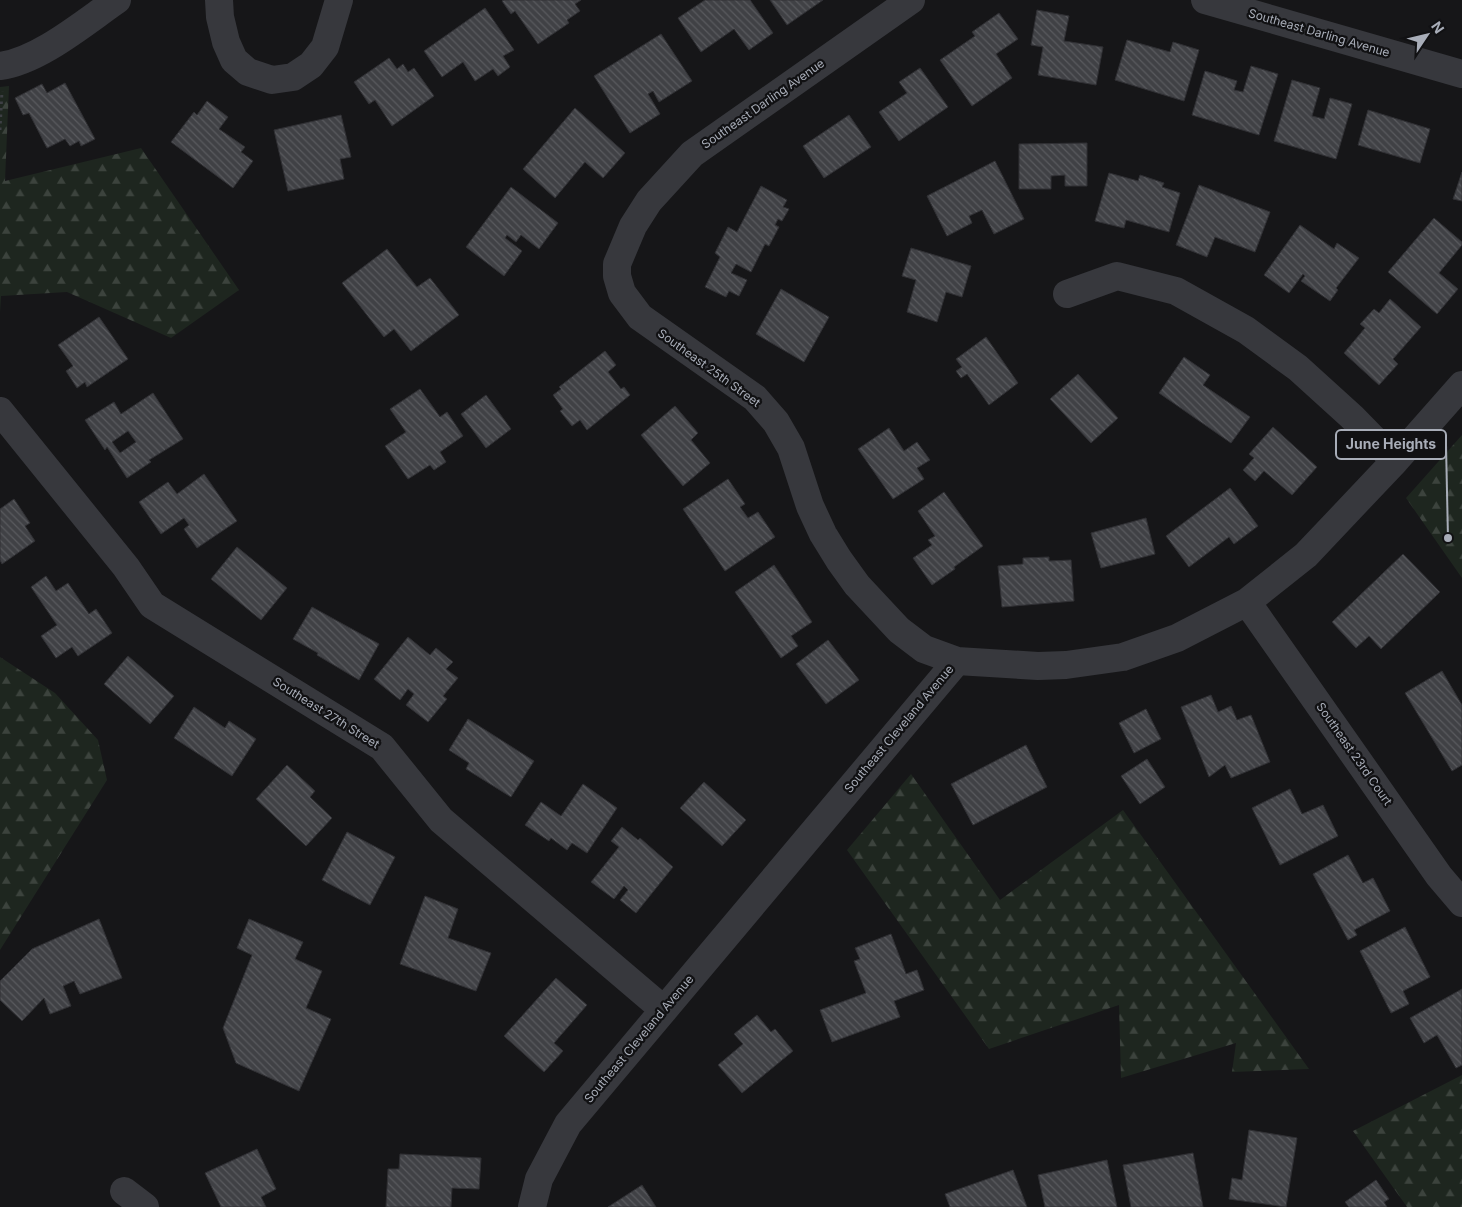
<svg xmlns="http://www.w3.org/2000/svg" width="1462" height="1207" viewBox="0 0 1462 1207" font-family="Inter,sans-serif">
<style>
.forest{fill:url(#forest-firs)}
.building{fill:url(#building-back-hatch);stroke:#303034;fill-rule:evenodd}
.lines{fill:none;stroke-linecap:round;stroke-linejoin:round}
.path{stroke:#3d3f44;stroke-width:3;stroke-dasharray:2.5 4;stroke-linecap:butt}
.minor{stroke:#37383d;stroke-width:28}
.labels{text-anchor:middle;stroke-width:4.5;stroke-linejoin:round;paint-order:stroke}
.street-label{font-size:12px;fill:#a8adb8;stroke:#111113}
.leader{fill:none;stroke:#a8adb8;stroke-width:2}
.callout-dot{fill:#a8adb8;stroke:#111113;stroke-width:2}
.callout{fill:#111113;stroke:#a8adb8;stroke-width:2}
.callout-label{font-size:14px;text-anchor:middle;font-weight:bold;fill:#a8adb8}
</style>
<defs>
<pattern id="forest-firs" width="22" height="20" patternUnits="userSpaceOnUse" patternTransform="scale(1.25)"><rect width="22" height="20" fill="#1e261f"/><path d="M5 1l3.5 6h-7zM16 11l3.5 6h-7z" fill="#3c433d"/></pattern>
<pattern id="building-back-hatch" width="6" height="6" patternUnits="userSpaceOnUse" patternTransform="scale(1.25)"><rect width="6" height="6" fill="#404145"/><path d="M-1 5l2 2M0 0l6 6M5-1l2 2" fill="none" stroke="#595a5e"/></pattern>
</defs>
<rect width="100%" height="100%" fill="#161618"/>
<!-- forest -->
<path class="forest" d="M9,86l-4,95 136,-33 98,142 -68,48 -104,-46 -66,4 -1,16v-225z
M1462,435v143l-56,-80z
M0,657l55,36 43,47 9,40 -107,170z
M911,774l89,126 123,-90 186,259 -77,3 4,-29 -115,35 -2,-73 -130,44 -142,-199z
M1462,1075v132h-55l-54,-76z"/>
<!-- building -->
<path class="building" d="M504,0h77l-6,4 5,7 -13,9 2,3 -31,21 -23,-33 -4,3 -9,-13z
M705,0h45l23,33 -24,17 -15,-21 -33,23 -23,-34z
M770,0h53l-36,25z
M485,8l29,42 -11,6 7,11 -12,9 -5,-7 -18,12 -12,-19 -21,15 -18,-26z
M1037,10l32,6 -5,25 39,6 -7,38 -58,-10 5,-28 -12,-2z
M999,13l19,26 -22,15 16,24 -40,28 -32,-46 35,-24 -3,-4z
M661,34l31,47 -33,21 -6,-11 -5,3 12,20 -30,19 -36,-57z
M1127,40l43,12 3,-10 26,8 -15,51 -69,-21z
M389,58l8,11 6,-5 5,8 6,-4 20,28 -42,30 -17,-26 -6,4 -15,-22z
M1251,66l27,8 -19,61 -67,-20 13,-44 32,10 -3,9 9,2z
M920,68l28,39 -49,34 -20,-29 28,-19 -8,-11z
M1292,80l28,8 -8,28 12,3 6,-21 22,6 -16,55 -62,-18z
M65,83l30,56 -14,7 -2,-5 -9,5 -5,-7 -18,9 -18,-35 -6,2 -8,-17 27,-14 5,9z
M207,101l21,16 -9,12 26,18 -4,5 12,9 -20,27 -62,-46 23,-30 3,3z
M575,108l50,45 -22,25 -18,-16 -30,36 -32,-29z
M1368,110l62,19 -10,34 -62,-18z
M341,115l10,42 -11,2 4,20 -56,12 -14,-61z
M849,115l22,32 -47,31 -21,-32z
M1087,143v43h-22v-11l-14,1v13h-32v-45z
M995,161l29,58 -30,15 -12,-24 -13,6 3,7 -25,13 -20,-40z
M1462,172v29l-9,-2z
M1109,173l29,8 2,-6 24,8 -2,4 18,6 -11,39 -43,-12 -2,8 -29,-7z
M1199,185l71,27 -15,40 -40,-15 -8,20 -31,-12z
M761,186l26,14 -4,7 6,2 -7,12 -4,-2 -3,6 4,2 -10,19 -4,-2 -14,28 -15,-8 -5,9 16,7 -8,16 -10,-5 -3,6 -21,-10 15,-30 -5,-4 13,-26 9,5z
M511,187l47,36 -19,26 -18,-14 -5,7 -9,-7 -2,3 17,13 -18,25 -38,-29z
M1434,218l28,24v3l-23,28 19,16 -21,25 -49,-42z
M1300,225l34,24 3,-6 22,15 -23,30 2,2 -8,11 -29,-20 4,-5 -2,-2 -14,19 -25,-18z
M911,248l60,18 -9,31 -16,-5 -9,30 -30,-10 9,-32 -14,-4z
M387,249l30,38 13,-9 29,37 -48,36 -17,-22 -10,8 -42,-54z
M781,289l48,28 -25,45 -48,-28z
M1390,299l31,28 -28,32 5,5 -19,21 -35,-32 21,-25 -5,-4 14,-15 5,4z
M99,317l29,42 -41,28 -2,-5 -8,6 -11,-17 7,-5 -15,-21z
M986,337l32,46 -29,22 -22,-31 -6,4 -5,-7 6,-4 -6,-8z
M605,351l11,14 -8,7 13,17 3,-2 6,8 -43,35 -7,-10 -8,6 -12,-15 3,-2 -10,-14 8,-6 -2,-2z
M1184,357l26,18 -7,10 47,32 -19,26 -72,-50z
M1078,374l40,44 -27,25 -41,-44z
M420,389l20,28 7,-5 16,24 -23,16 6,10 -12,8 -4,-5 -22,14 -23,-33 21,-14 -16,-23z
M153,393l30,46 -34,21 2,2 -24,16 -20,-31 -2,3 -20,-30 29,-18 7,12zM128,431l8,11 -16,11 -8,-11z
M486,395l25,34 -25,19 -25,-34z
M675,406l23,27 -7,7 19,23 -27,23 -42,-51z
M1273,427l44,40 -25,28 -28,-24 -9,10 -12,-11 11,-12 -5,-4z
M889,428l15,23 13,-9 13,18 -13,8 7,11 -31,20 -35,-50z
M204,474l33,47 -40,27 -13,-19 5,-4 -5,-7 -23,16 -22,-32 29,-20 9,12z
M728,479l17,25 -5,3 8,11 10,-6 17,25 -50,34 -42,-62z
M1230,488l28,38 -24,18 -5,-7 -40,30 -23,-31z
M944,492l39,54 -29,21 1,2 -23,16 -19,-27 19,-13 -4,-5 7,-4 -17,-25z
M14,499l16,24 -5,3 10,15 -33,23 -2,-4v-51z
M1146,518l9,36 -54,14 -10,-35z
M237,547l50,41 -26,32 -50,-41z
M1403,554l37,38 -59,57 -12,-13 -13,12 -24,-26z
M1049,557v4l22,-1 3,41 -72,6 -4,-41 25,-2v-6z
M774,565l38,57 -21,14 7,10 -17,12 -46,-66z
M46,576l10,15 12,-8 21,31 7,-5 16,24 -34,23 -6,-9 -16,11 -15,-22 16,-11 -26,-38z
M312,607l67,37 -20,36 -42,-25 1,-2 -25,-14z
M408,637l22,18 6,-7 17,14 -7,7 12,9 -15,18 4,3 -19,23 -22,-17 8,-11 -6,-5 -8,11 -26,-21z
M828,640l31,40 -33,24 -30,-40z
M128,656l46,40 -24,28 -46,-40z
M1442,671l20,34v60l-10,6 -47,-78z
M1211,695l7,17 13,-6 6,14 14,-5 19,47 -39,16 -6,-13 -16,12 -28,-70z
M194,707l31,21 4,-7 27,18 -24,37 -58,-38z
M1146,709l15,30 -27,14 -15,-30z
M468,719l66,42 -23,36 -45,-28 3,-6 -20,-13z
M1026,745l21,42 -74,38 -22,-41z
M1147,759l18,28 -25,17 -19,-28z
M287,765l28,26 -5,6 22,21 -26,28 -50,-47z
M704,782l42,38 -24,26 -42,-38z
M583,784l34,24 -30,45 -15,-10 -5,7 -16,-12 -2,3 -24,-16 16,-23 20,14z
M1290,789l12,25 21,-9 15,31 -58,29 -28,-57z
M622,827l16,13 2,-2 33,29 -37,46 -16,-13 8,-10 -4,-4 -10,13 -23,-17 28,-35 -8,-6z
M347,832l48,25 -25,48 -48,-25z
M1348,855l15,28 10,-5 17,33 -36,19 3,5 -9,5 -35,-66z
M425,896l33,13 -10,29 43,15 -15,38 -76,-27z
M99,919l23,59 -42,16 -6,-13 -11,5 8,20 -21,8 -6,-16 -22,23 -22,-21v-19l32,-32z
M249,919l54,23 -8,17 27,12 -16,37 25,11 -32,72 -63,-28 -13,-35 29,-73 -15,-7z
M1405,927l25,50 -27,14 6,13 -18,9 -31,-62z
M891,934l15,40 11,-4 7,20 -30,11 6,16 -68,25 -12,-32 46,-17 -12,-32 6,-2 -5,-11z
M556,978l31,27 -33,38 9,8 -19,21 -40,-36z
M1462,989v76l-6,3 -19,-33 -13,8 -14,-25z
M757,1015l14,17 4,-3 18,22 -51,42 -24,-28 25,-21 -9,-10z
M1249,1130l48,8 -11,69 -57,-8 3,-21 10,2z
M257,1149l19,40 -15,8 5,10h-45l-16,-34z
M1193,1153l10,54h-72l-8,-42z
M400,1154l81,4 -2,31 -27,-1 -1,19h-65l2,-38h11z
M1107,1160l10,47h-72l-7,-32z
M1013,1170l14,37h-77l-5,-13z
M1376,1180l13,19 -5,3 3,5h-38l-4,-5z
M642,1185l14,22h-48z"/>
<g class="lines">
<!-- path -->
<path class="path" d="M0,130l2,-39"/>
<!-- minor -->
<path class="minor" d="M219,0l1,17 6,25 8,18 14,12 24,8 21,-3 18,-12 14,-18 14,-47
M911,0l-219,154 -43,47 -16,25 -16,38v12l5,17 18,24 115,81 21,24 15,26 19,58 13,28 16,26 18,25 42,45 25,19 33,12 81,5 28,-1 57,-8 54,-19 70,-36 59,-47 89,-94 67,-76
M1205,0l257,74
M0,66c39,-5 85,-44 117,-66
M1067,294l50,-18 59,15 70,39 52,38 54,49 43,44
M0,411l126,156 26,38 230,142 59,73 223,190
M1247,602l192,274 23,27
M124,1191l21,16
M532,1207l7,-28 29,-55 389,-463"/>
</g>
<g class="labels">
<!-- street labels -->
<g class="street-label">
<text transform="translate(1319 33) rotate(16)" y="4">Southeast Darling Avenue</text>
<text transform="translate(763 104) rotate(-35)" y="4">Southeast Darling Avenue</text>
<text transform="translate(709 368) rotate(36)" y="4">Southeast 25th Street</text>
<text transform="translate(326 713) rotate(32)" y="4">Southeast 27th Street</text>
<text transform="translate(899 729) rotate(-50)" y="4">Southeast Cleveland Avenue</text>
<text transform="translate(1354 754) rotate(55)" y="4">Southeast 23rd Court</text>
<text transform="translate(639 1039) rotate(-50)" y="4">Southeast Cleveland Avenue</text>
</g>
</g>
<!-- callouts -->
<path class="leader" d="M1448 538L1446 445"/>
<circle class="callout-dot" cx="1448" cy="538" r="5"/>
<rect class="callout" x="1336" y="430" width="110" height="29" rx="5"/>
<g class="callout-label">
<text x="1391" y="449">June Heights</text>
</g>
<!-- north arrow -->
<g transform="translate(1427 35) rotate(55)" stroke="#111113" stroke-width="4" paint-order="stroke">
<path d="M0-4L9 19L0 12L-9 19Z" fill="#a8adb8"/>
<text y="-8" font-size="14" font-weight="bold" text-anchor="middle" fill="#a8adb8">N</text>
</g>
</svg>
